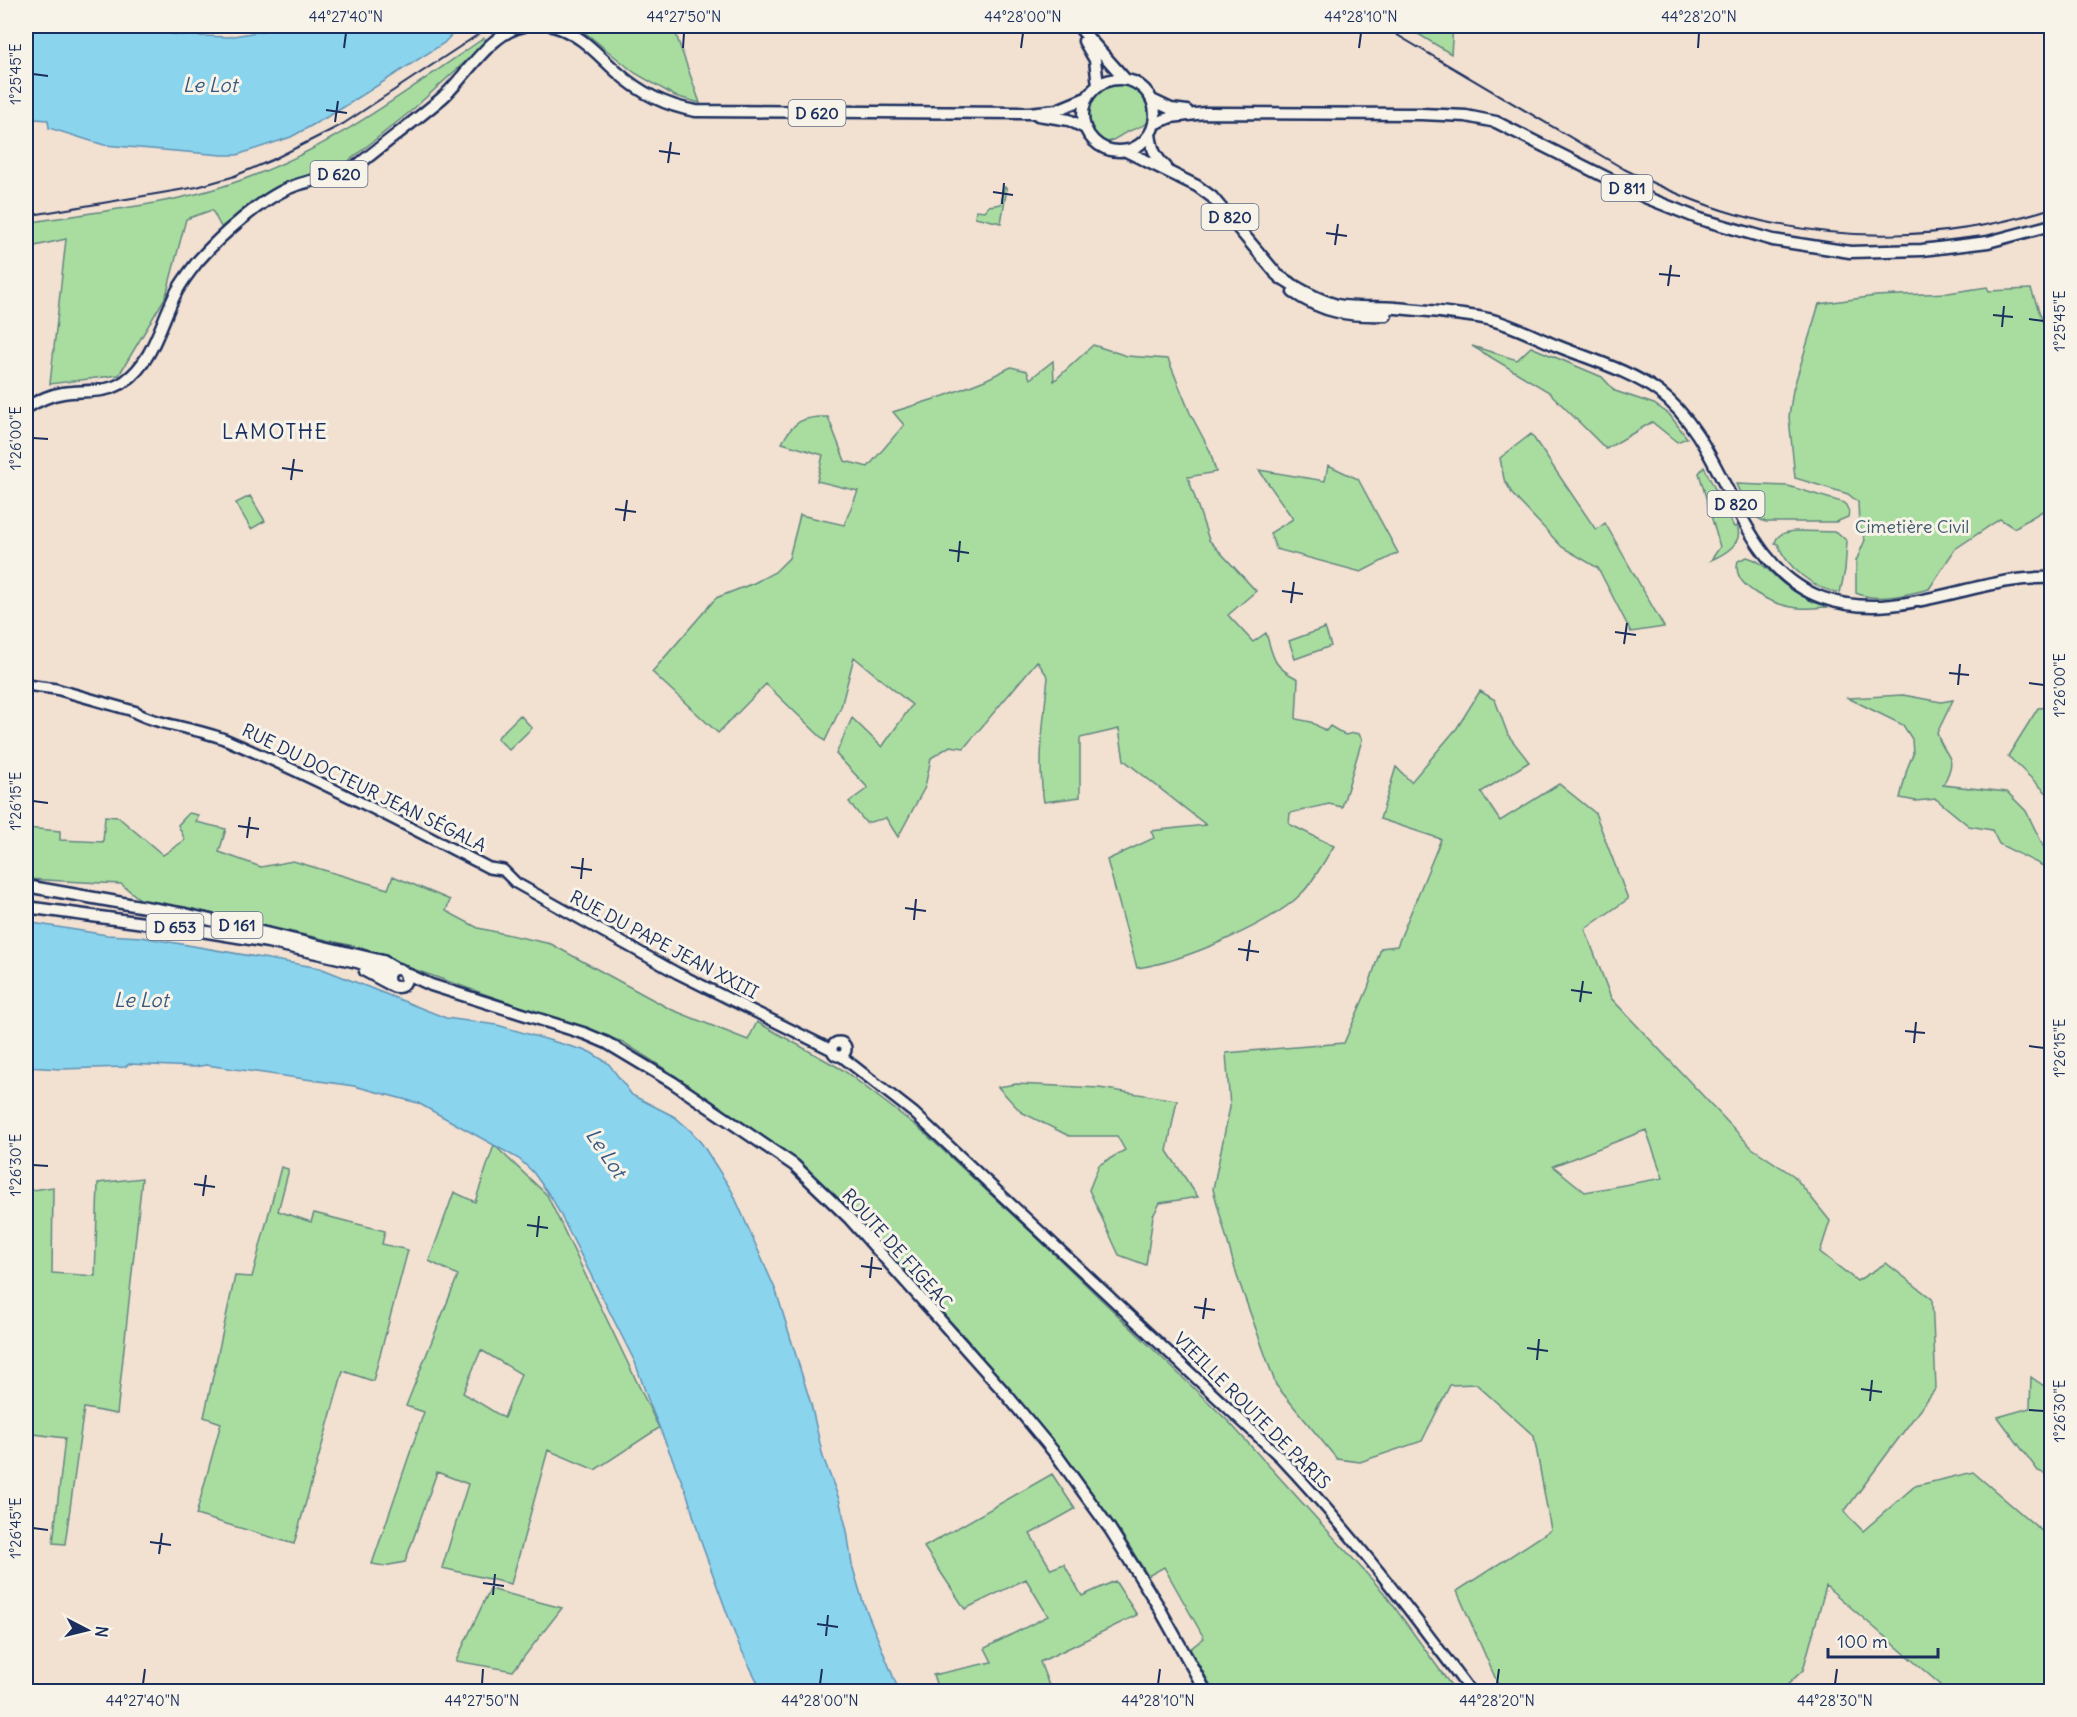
<svg xmlns="http://www.w3.org/2000/svg" width="2077" height="1717" font-family="Delius,sans-serif">
	<style>
		.green { fill: #a9dda0; stroke: #62867f; stroke-width: 1.5; fill-rule: evenodd }
		.water { fill: #8bd4ed; stroke: #5e92b4; stroke-width: 1.5 }
		.lines { fill: none; stroke-linecap: round; stroke-linejoin: round }
		.secondary-casing { stroke: #1b2f5e; stroke-width: 14 }
		.primary-casing { stroke: #1b2f5e; stroke-width: 15 }
		.secondary { stroke: #f7f3e8; stroke-width: 9 }
		.primary { stroke: #f7f3e8; stroke-width: 10 }
		.rail { stroke: #1b2f5e; stroke-width: 2 }
		.ticks { fill: none; stroke: #1b2f5e; stroke-width: 2 }
		.labels { text-anchor: middle; stroke-width: 6; stroke-linejoin: round; paint-order: stroke }
		.shield { fill: #f7f3e8; stroke: #5d6a87; stroke-width: 1.5 }
		.shield-label { font-size: 16px; font-weight: bold; fill: #1b2f5e }
		.park-label { font-size: 18px; fill: #3e5a6e; stroke: #f7f3e8 }
		.street-label { font-size: 18px; fill: #1b2f5e; stroke: #f7f3e8 }
		.water-label { font-size: 20px; font-style: italic; fill: #375882; stroke: #f7f3e8 }
		.quarter-label { font-size: 21px; letter-spacing: 1.5px; fill: #1b2f5e; stroke: #f7f3e8 }
		.neatline { fill: none; stroke: #1b2f5e; stroke-width: 2 }
		.ticks-label { font-size: 15px; text-anchor: middle; fill: #1b2f5e }
	</style>
	<rect width="100%" height="100%" fill="#f2e0d1"/>
	<filter id="ink" filterUnits="userSpaceOnUse"><feTurbulence type="fractalNoise" baseFrequency=".0167" numOctaves="2"/><feDisplacementMap in="SourceGraphic" scale="12" xChannelSelector="R" yChannelSelector="G"/><feConvolveMatrix kernelMatrix="1 2 1 2 8 2 1 2 1" color-interpolation-filters="sRGB"/></filter>
	<g filter="url(#ink)">
		<path class="green" d="M577,26H673L700,103L675,96L635,73Z
			M1405,26H1453L1451,54Z
			M484,38L488,41L411,111L341,167L281,185L221,227L212,210L186,219L166,296L119,375L50,384L66,239L26,248V223C92,212 164,206 227,185C322,155 403,94 484,38Z
			M1111,82C1136,78 1155,95 1152,120C1144,126 1138,128 1129,131C1119,135 1117,140 1105,143C1080,127 1084,93 1111,82Z
			M1004,187L1007,188L1001,223L975,217L976,210L985,211L989,206L1001,204Z
			M1987,287L1989,291L2031,289L2043,322L2051,319V506L2014,528L2000,519L1955,549L1929,589C1909,594 1876,603 1856,593V561L1865,540L1859,525L1858,502L1848,494L1795,478L1789,417L1793,390L1819,304L1876,296L1948,293Z
			M1093,345L1127,356L1168,359L1190,413L1210,451L1216,472L1188,477L1209,540L1256,591L1228,615L1253,642L1266,633C1274,659 1272,666 1298,679L1296,719L1311,722L1326,731L1330,726L1345,735L1354,733L1359,734L1362,740L1342,807L1329,804L1290,813L1289,824L1334,846C1324,861 1315,879 1303,892C1273,924 1181,962 1137,968L1107,860L1154,838L1151,831L1206,825L1124,760L1119,729L1080,738V797L1044,802C1037,762 1044,718 1048,677L1037,661L964,748L950,746L931,758L925,787L898,837L886,818L866,823L849,802L868,788L836,754L852,718L882,747L912,705L854,657L841,707L825,741L766,684L718,733L652,672L716,598L754,583L775,572L789,558L800,515L844,525L858,491L817,481L823,455L782,443C793,421 804,416 828,417L845,461L868,467L904,425L893,412L944,396L985,380L1011,367L1027,371L1030,379L1053,361L1054,381Z
			M1472,346L1517,360L1531,347L1602,377L1615,391L1654,404L1669,414L1687,438L1677,442L1652,422L1606,449L1549,392Z
			M1531,434L1596,530L1605,523L1664,627L1631,632L1598,568L1562,547L1513,495L1504,479L1500,458Z
			M1328,465L1358,479L1398,553L1361,572L1276,549L1270,533L1293,519L1259,470L1325,481Z
			M1704,467L1734,527L1737,526C1744,543 1725,554 1711,560L1720,547L1699,473Z
			M1736,484L1788,486L1845,503L1849,512L1848,517L1836,522H1766C1749,517 1743,499 1736,484Z
			M250,496L265,521L251,529L236,503Z
			M1796,531L1837,532L1847,541L1845,570L1840,593C1815,590 1786,567 1778,544L1775,543C1777,533 1787,532 1796,531Z
			M1747,557C1764,561 1771,575 1785,585C1798,595 1813,601 1828,607C1818,607 1808,609 1799,608C1778,607 1730,588 1738,561Z
			M1325,628L1331,646L1295,659L1289,641Z
			M1480,691L1495,700L1508,735L1529,762L1481,792L1500,821L1559,784L1595,813L1628,899L1585,929L1611,998L1752,1148L1794,1176L1830,1221L1820,1252L1857,1281L1886,1263L1932,1299L1936,1388L1844,1512L1863,1531L1915,1486L1973,1472L2044,1533H2051V1691H1948L1826,1586L1803,1670L1781,1691H1501L1457,1591L1551,1530L1534,1436L1476,1384L1450,1385L1422,1441L1360,1462L1337,1459L1276,1385L1237,1276L1213,1189L1230,1107L1226,1053L1344,1043L1368,988L1381,948L1397,946L1441,839L1380,819L1396,767L1411,782L1457,728ZM1646,1130L1663,1178L1585,1192L1553,1166Z
			M1903,695L1941,702L1953,700L1937,733C1945,761 1960,753 1943,785L2007,792L2026,811L2051,862L2043,866L1999,844L1992,830L1969,826L1936,799L1916,801L1900,798L1907,769L1913,754L1912,739L1903,725L1848,698Z
			M2051,707L2052,710L2051,797L2008,756L2038,708Z
			M520,715L532,728L509,750L497,738Z
			M189,813L198,815L196,822L226,829L219,852L261,867L293,861L388,889L393,876L450,900L446,911L478,928L551,944L670,1009L748,1040L757,1022L843,1070L919,1128L1032,1233L1229,1422L1385,1594L1455,1691H1214L1190,1649L1204,1638L1164,1567L1148,1576L1121,1533L1055,1445L966,1338L804,1165L673,1074L623,1042L410,968L362,948L215,914L141,900L121,884L26,879V828L60,831V840L103,842L105,816L118,817L163,855L185,840L178,825Z
			M1016,1084L1099,1088L1177,1100L1167,1151L1198,1197L1160,1203L1153,1216L1146,1265L1119,1255L1089,1190L1099,1165L1125,1150L1117,1136H1069L1021,1112L998,1087Z
			M494,1145L547,1195L659,1428L595,1470L548,1450L511,1584L442,1568L468,1484L437,1472L405,1562L384,1566L372,1564L424,1412L406,1406L458,1275L429,1261L454,1192L475,1202ZM481,1350L521,1374L504,1418L463,1393Z
			M281,1167L288,1169V1173L278,1211L311,1222L314,1213L385,1231L382,1244L408,1250L373,1381L343,1371L294,1544L196,1515L221,1423L204,1417L235,1276L252,1277Z
			M142,1178L117,1414L84,1408L65,1544L53,1543L65,1438L26,1433V1191L53,1187L52,1273L95,1276L98,1183Z
			M2031,1377L2051,1391V1476L2038,1471L1998,1417L2030,1408Z
			M1052,1474L1075,1509L1030,1534L1051,1569L1064,1564L1082,1596L1115,1581L1137,1615L1040,1662L1051,1691H939L933,1675L992,1662L985,1648L1048,1616L1026,1579L965,1609L924,1547Z
			M490,1589L562,1608L513,1671L456,1661Z"/>
		<path class="water" d="M26,26H134L177,35L228,37L263,31L278,26H460L444,43L336,112L291,137L237,155H222L104,145L49,128L48,120L35,119V116L26,115Z
			M26,922L107,935L141,937L320,968L446,1018L497,1025L590,1052L608,1063L632,1095L675,1117L691,1131L702,1144L732,1191L776,1291L811,1404L823,1457L839,1499L847,1531L852,1565L863,1602L899,1691H762L738,1643L701,1542L687,1494L650,1405L635,1362L553,1200L533,1172L519,1159L418,1103L354,1086L206,1065L194,1067L129,1064L125,1067L61,1069L26,1067Z"/>
		<g class="lines">
			<g class="secondary-casing">
				<path id="secondary" d="M26,685L56,689L137,712
					M132,711C162,727 197,727 229,741C318,779 403,824 489,868L503,870L516,883L677,973L832,1050
					M832 1049a7 7 0 1 1 14 0a7 7 0 1 1-14 0Z
					M841,1056L914,1113L1280,1457C1349,1530 1411,1611 1471,1692"/>
			</g>
			<g class="primary-casing">
				<path id="primary" d="M553,26C581,34 596,53 617,72C639,92 667,106 696,111L1029,113L1057,110L1086,98
					M1078,26L1125,79
					M1084,41L1095,60L1098,85
					M1083 115a36 36 0 1 1 72 0a36 36 0 1 1-72 0Z
					M1152,100L1171,109L1187,111
					M1038,115L1069,120L1085,128
					M1154,124L1171,117L1205,113L1421,114L1466,116L1496,122L1645,197L1700,219L1773,240L1850,252L1922,250L1988,242L2052,225
					M1150,134C1152,149 1155,157 1166,167
					M1126,151L1197,186L1212,197L1280,278
					M1276,274C1295,287 1315,299 1337,305C1357,309 1377,306 1396,308C1424,310 1451,313 1478,317C1504,321 1531,335 1555,345C1589,359 1629,370 1659,392C1730,445 1734,567 1823,598C1899,625 1975,575 2052,578
					M1293,292C1324,313 1348,316 1386,315
					M26,408C37,401 50,395 63,393C84,390 107,394 125,381C154,361 161,320 177,291C183,280 191,270 198,261C220,236 263,197 294,186C316,178 338,177 358,165C386,142 415,121 442,98C467,76 490,32 524,26
					M26,886L185,914L383,961L395,968
					M26,907L195,930L268,942L357,962L389,973
					M388 978a9 9 0 1 1 18 0a9 9 0 1 1-18 0Z
					M365,971L391,985
					M405,973L431,985L586,1034L607,1043L672,1082L794,1165L849,1218L1006,1394L1058,1457L1110,1529L1157,1604L1206,1692"/>
			</g>
			<use href="#secondary" class="secondary"/>
			<use href="#primary" class="primary"/>
			<path class="rail" d="M1382,26L1624,169C1660,187 1696,203 1735,214C1838,244 1949,241 2052,208
				M26,216L197,187L232,177L272,160L343,124L491,26"/>
		</g>
	</g>
	<path class="ticks" d="M344,48L346,33M683,48L684,33M1021,48L1023,33M1359,48L1361,33M1698,48L1699,33M33,74L48,76M326,110L347,113M335,122L338,101M659,151L680,154M668,163L671,142M993,192L1013,195M1002,204L1004,183M1326,233L1347,236M1335,245L1338,224M1659,274L1680,276M1668,286L1671,265M1993,315L2013,317M2029,319L2044,321M2002,327L2004,306M33,438L48,439M282,468L303,471M291,480L294,459M615,509L636,512M624,521L627,500M949,550L969,553M958,562L960,541M1282,591L1303,594M1291,603L1294,582M1615,632L1636,635M1624,644L1627,623M1949,673L1969,675M2029,683L2044,685M1958,685L1960,664M33,801L48,803M238,826L259,829M247,838L250,817M571,867L592,870M581,879L583,858M905,908L926,911M914,920L916,899M1238,949L1259,952M1247,961L1250,940M1571,990L1592,993M1580,1002L1583,981M1905,1031L1925,1033M1914,1043L1916,1022M2029,1046L2044,1048M33,1165L48,1166M194,1184L215,1187M203,1196L206,1175M527,1225L548,1228M537,1237L539,1216M861,1266L882,1269M870,1278L872,1257M1194,1307L1215,1310M1203,1319L1206,1298M1527,1348L1548,1351M1537,1360L1539,1339M1861,1389L1882,1392M1870,1401L1872,1380M2029,1410L2044,1411M33,1528L48,1530M150,1542L171,1545M159,1554L162,1533M483,1583L504,1586M493,1595L495,1574M817,1624L838,1627M826,1636L828,1615M143,1684L145,1669M482,1684L483,1669M820,1684L822,1669M1158,1684L1160,1669M1497,1684L1499,1669M1835,1684L1837,1669"/>
	<g class="labels">
		<g class="shield">
			<rect x="788.5" y="100" width="57" height="26" rx="4.5"/>
			<rect x="310.5" y="161" width="57" height="26" rx="4.5"/>
			<rect x="1601.5" y="175" width="51" height="26" rx="4.5"/>
			<rect x="1201.5" y="204" width="57" height="26" rx="4.5"/>
			<rect x="1707.5" y="491" width="57" height="26" rx="4.5"/>
			<rect x="211.5" y="912" width="51" height="26" rx="4.5"/>
			<rect x="146.5" y="914" width="57" height="26" rx="4.5"/>
		</g>
		<g class="shield-label">
			<text x="817" y="119">D 620</text>
			<text x="339" y="180">D 620</text>
			<text x="1627" y="194">D 811</text>
			<text x="1230" y="223">D 820</text>
			<text x="1736" y="510">D 820</text>
			<text x="237" y="931">D 161</text>
			<text x="175" y="933">D 653</text>
		</g>
		<g class="park-label">
			<text x="1912" y="533">Cimetière Civil</text>
		</g>
		<g class="street-label">
			<text transform="translate(364 788) rotate(26)" y="6">RUE DU DOCTEUR JEAN SÉGALA</text>
			<text transform="translate(664 945) rotate(28)" y="6">RUE DU PAPE JEAN XXIII</text>
			<text transform="translate(897 1249) rotate(48)" y="6">ROUTE DE FIGEAC</text>
			<text transform="translate(1252 1411) rotate(45)" y="6">VIEILLE ROUTE DE PARIS</text>
		</g>
		<g class="water-label">
			<text x="210" y="92">Le Lot</text>
			<text x="141" y="1007">Le Lot</text>
			<text transform="translate(606 1153) rotate(56)" y="7">Le Lot</text>
		</g>
		<g class="quarter-label">
			<text x="275" y="439">LAMOTHE</text>
		</g>
	</g>
	<rect width="2077" height="1717" fill="none" stroke="#f7f3e8" stroke-width="66"/>
	<g transform="translate(87 1630) rotate(97)" stroke="#f7f3e8" stroke-width="4.5" paint-order="stroke">
	<path d="M0-4.5L10 22L0 15L-10 22Z" fill="#1b2f5e"/>
	<text y="-9" font-size="16" font-weight="bold" text-anchor="middle" fill="#1b2f5e">N</text>
	</g>
	<path d="M1828 1648v9h110v-9" fill="none" stroke="#1b2f5e" stroke-width="3"/>
	<text x="1837" y="1648" font-size="18" fill="#1b2f5e" stroke="#f7f3e8" stroke-width="4.5" paint-order="stroke">100 m</text>
	<rect x="33" y="33" width="2011" height="1651" class="neatline"/>
	<g class="ticks-label">
		<text x="346" y="22">44°27'40"N</text>
		<text x="684" y="22">44°27'50"N</text>
		<text x="1023" y="22">44°28'00"N</text>
		<text x="1361" y="22">44°28'10"N</text>
		<text x="1699" y="22">44°28'20"N</text>
		<text transform="translate(16 74) rotate(-90)" y="5">1°25'45"E</text>
		<text transform="translate(2060 321) rotate(-90)" y="5">1°25'45"E</text>
		<text transform="translate(16 438) rotate(-90)" y="5">1°26'00"E</text>
		<text transform="translate(2060 685) rotate(-90)" y="5">1°26'00"E</text>
		<text transform="translate(16 801) rotate(-90)" y="5">1°26'15"E</text>
		<text transform="translate(2060 1048) rotate(-90)" y="5">1°26'15"E</text>
		<text transform="translate(16 1165) rotate(-90)" y="5">1°26'30"E</text>
		<text transform="translate(2060 1411) rotate(-90)" y="5">1°26'30"E</text>
		<text transform="translate(16 1528) rotate(-90)" y="5">1°26'45"E</text>
		<text x="143" y="1706">44°27'40"N</text>
		<text x="482" y="1706">44°27'50"N</text>
		<text x="820" y="1706">44°28'00"N</text>
		<text x="1158" y="1706">44°28'10"N</text>
		<text x="1497" y="1706">44°28'20"N</text>
		<text x="1835" y="1706">44°28'30"N</text>
	</g>
</svg>
